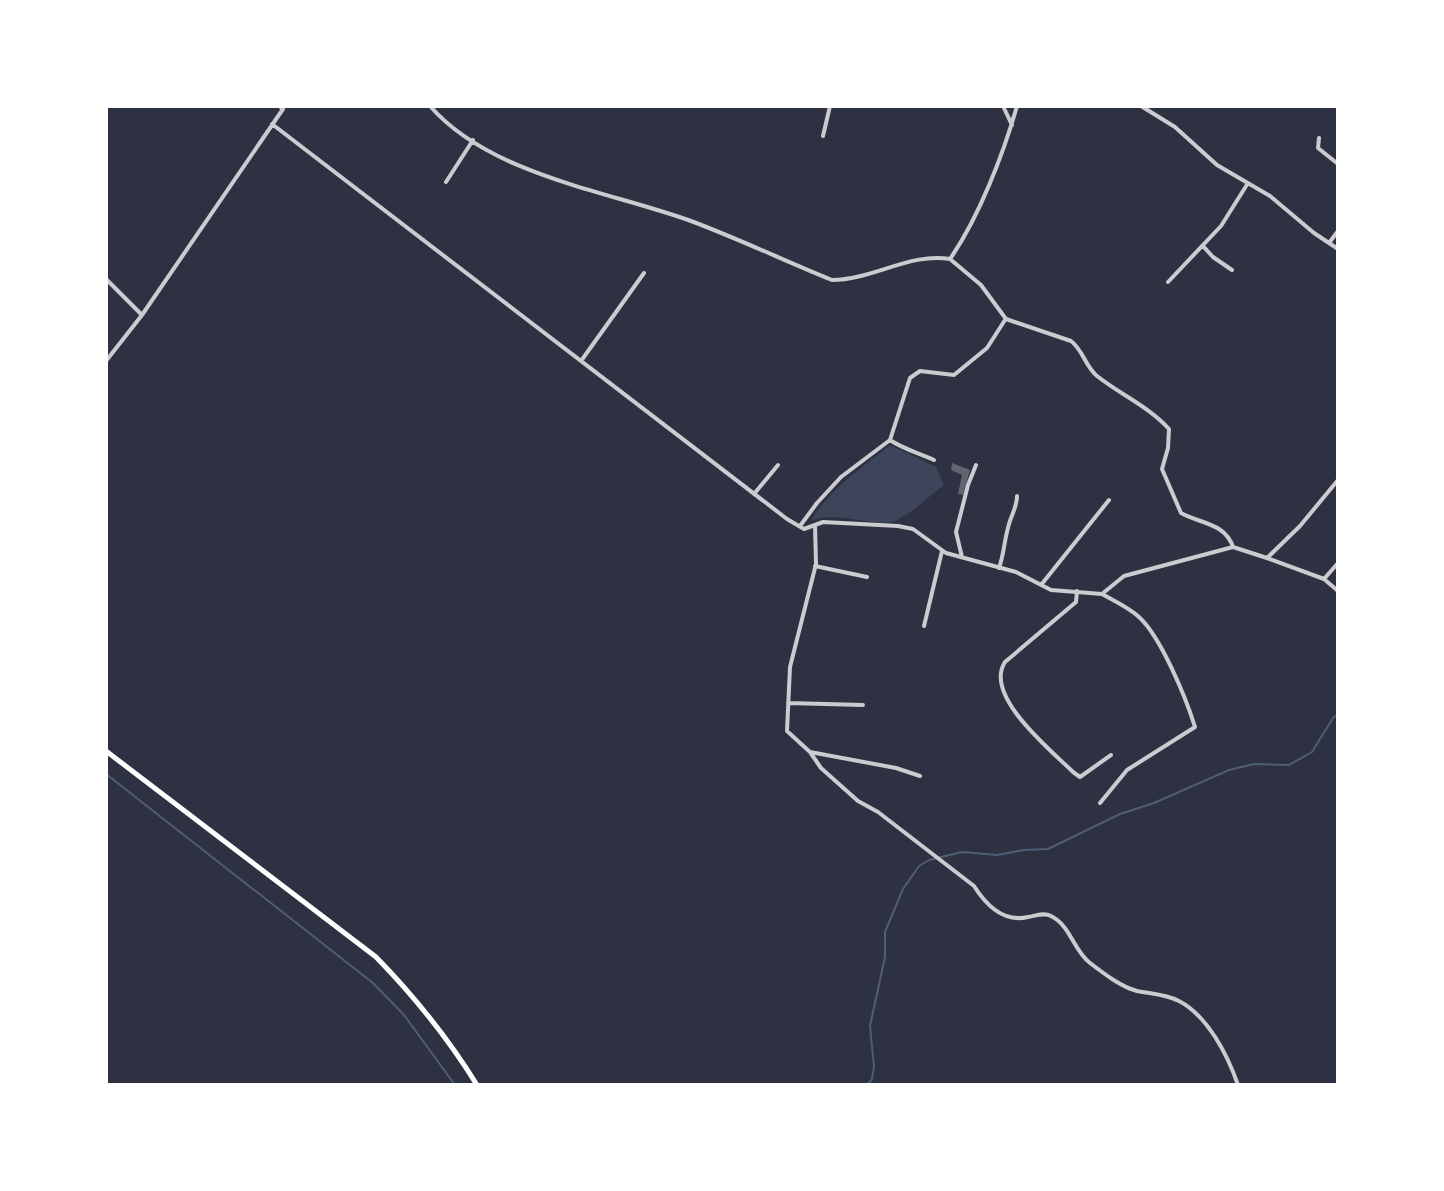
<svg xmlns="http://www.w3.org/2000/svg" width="1444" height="1191" font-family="'Nunito Sans',sans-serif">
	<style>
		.green { fill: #3c4559 }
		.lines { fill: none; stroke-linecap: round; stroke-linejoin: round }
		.stream { stroke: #4f5d75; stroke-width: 2 }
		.building { fill: #626471 }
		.minor { stroke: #caccd0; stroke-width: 4 }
		.secondary { stroke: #fff; stroke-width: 5 }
	</style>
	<rect width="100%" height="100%" fill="#2d3142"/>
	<path class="green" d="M890,445L936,467L944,485C932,494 905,519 892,522C866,526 835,510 811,521C830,488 861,469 890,445Z"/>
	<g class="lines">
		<path class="stream" d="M106,774L373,983L404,1015L455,1085
			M867,1085L872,1079L874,1067L870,1026L885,957V932L903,889L919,866L929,860L962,852L997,855L1024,850L1048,849L1120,814L1154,803L1229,770L1254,764L1289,765L1312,752L1333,718L1338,714"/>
	</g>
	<path class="building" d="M952,463L970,470L963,495L958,494L962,475L951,470Z"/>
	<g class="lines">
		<path class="minor" d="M430,106C490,175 608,191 691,221C739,239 785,261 832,280C872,280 911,252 950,259C979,217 1003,155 1017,106
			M1003,106L1012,125
			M1141,106L1175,127L1217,165L1270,196L1314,233L1338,249
			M272,124L787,519L804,529L823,522L898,526L913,529L946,553L1016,572L1051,590L1102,594L1124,576L1233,547C1225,523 1201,524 1181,513L1162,469L1168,448L1169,429C1148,406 1121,395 1097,376C1085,366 1083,350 1071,341L1006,319L981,285L950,259
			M823,136L830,106
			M1319,138L1318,148L1338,164
			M446,182L473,140
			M1329,243L1338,231
			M1203,246L1213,257L1232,270
			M106,279L142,315
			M1168,282L1221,226L1248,183
			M106,361L142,315L283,109L279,106
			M581,361L644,273
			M890,440C903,449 919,453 934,460
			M754,494L778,465
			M815,525L816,564L790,667L787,731L810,752L821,768L858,801L878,812L974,886C986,905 1003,923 1028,917C1035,916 1044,912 1051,916C1071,926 1073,950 1090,963C1103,973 1121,987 1137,991C1152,994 1165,994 1179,1001C1208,1016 1228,1056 1238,1085
			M800,526L817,503L841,477L890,440L910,378L920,371L954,375L987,348L1005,320
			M1233,547L1267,558L1300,526L1338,480
			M962,557L956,532L968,485L976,465
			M1267,558L1324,579L1338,591
			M815,566L867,577
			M999,568C1004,554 1004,542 1008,528C1010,517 1017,508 1017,496
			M1324,579L1338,563
			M1041,585L1109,500
			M1077,591L1076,602L1005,662C983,696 1052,751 1073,772L1080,777L1111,755
			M924,626L942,551
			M788,703L863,705
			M810,752L896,768L920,776
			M1100,803L1127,770L1195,727C1186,698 1161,637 1139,617C1128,607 1114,601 1102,594"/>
		<path class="secondary" d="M106,751L376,957C414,996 448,1038 477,1085"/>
	</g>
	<rect width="1444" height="1191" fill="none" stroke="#ffffff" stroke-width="216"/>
</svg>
